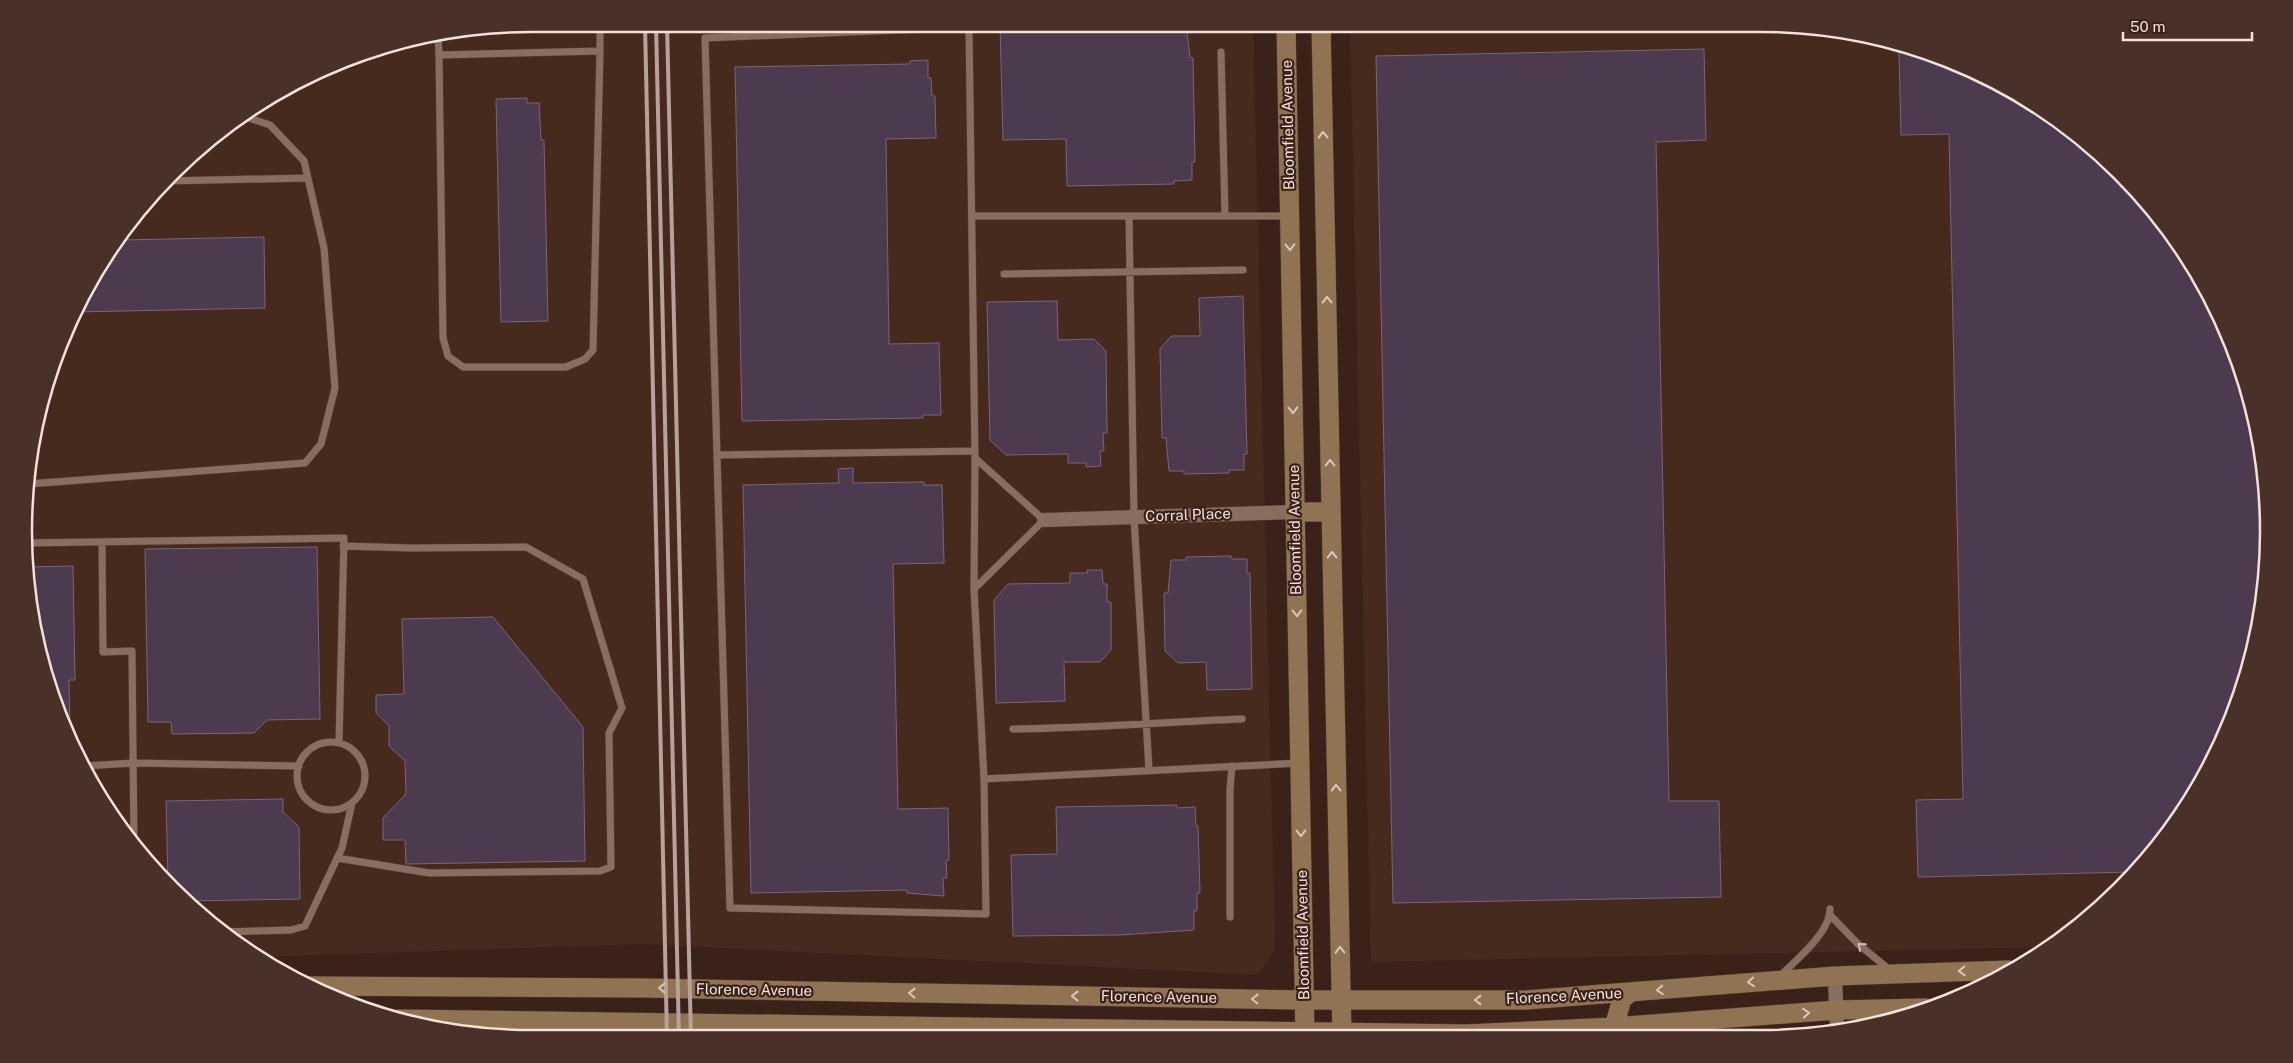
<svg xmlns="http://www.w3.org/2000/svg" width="2293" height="1063" font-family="'Public Sans',sans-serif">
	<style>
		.built { fill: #472a1e }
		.building { fill: #4c3a4e; stroke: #79657b }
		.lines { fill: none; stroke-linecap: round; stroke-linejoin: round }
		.service-casing { stroke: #533e38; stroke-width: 8 }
		.minor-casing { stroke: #533e38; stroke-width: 15 }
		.secondary-casing { stroke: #533e38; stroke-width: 20 }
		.service { stroke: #896d61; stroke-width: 7 }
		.minor { stroke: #896d61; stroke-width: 14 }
		.secondary { stroke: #907353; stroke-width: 19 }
		.rail { stroke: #b5a29b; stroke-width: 4 }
		.oneway { stroke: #dac6b9 }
		.oneway2 { stroke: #d2beb6 }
		.labels { text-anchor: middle; stroke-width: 4.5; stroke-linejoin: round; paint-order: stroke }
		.street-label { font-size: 15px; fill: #f2e1db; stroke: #3a2219 }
		.rim { fill: none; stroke: #f2e1db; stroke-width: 2.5 }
	</style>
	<rect width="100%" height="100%" fill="#3a2219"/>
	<path class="built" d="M532,24H1253L1275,950L1258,975L644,944L257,957L197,913L129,841L92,785L51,695L33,630L24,531L33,433L62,337L92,277L150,197L197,150L277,92L368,51L433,33Z
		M1350,24H1762L1860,33L1956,62L2043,109L2120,172L2184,249L2230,337L2259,432L2269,531L2260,630L2231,726L2164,840L2071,934L2049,947L1371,962Z
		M1861,1026L1828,1035H1727Z"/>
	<path class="building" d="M1000,24H1186L1190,58H1193L1195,162H1192V180L1174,181V184L1067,186L1066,139L1003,140Z
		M1704,49L1706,140L1656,142L1669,801H1719L1721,897L1393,903L1376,56Z
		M1919,51L1956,62L2043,109L2120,172L2184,249L2230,337L2259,432L2269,531L2260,630L2231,726L2164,840L2133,872L1918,877L1916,800L1963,799L1949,134L1901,135L1899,52Z
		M928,60V78H931L932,96H935L936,138L886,139L889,344L939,343L941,415H923V418L742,421L735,67L910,64V61Z
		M527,98V103H539L541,140H544L548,321L501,322L496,99Z
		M264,237L265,308L75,312L92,277L119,240Z
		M1243,296L1247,454H1244V470H1229V473L1184,474V471H1169L1166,438H1162L1160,349L1171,336H1200L1199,298Z
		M1057,301L1058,340L1094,339L1106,351L1107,433H1103L1104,451H1100L1101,466L1086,467V463H1068V454L1006,455L990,440L987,302Z
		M853,468V483L924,482V485H942L944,563L893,564L898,809L948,808L949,860H946L947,878H943L944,896L907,893V890L751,893L743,485L839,483L838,469Z
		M317,547L320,719L267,720L254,733L172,734L171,722H148L145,549Z
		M1231,556L1232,559H1247V573H1250L1252,689L1207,690L1206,662L1178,663L1165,651L1164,593H1168L1171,560H1186V557Z
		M73,566L75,680H69L70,738L51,695L33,630L27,567Z
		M1087,570H1102L1103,584H1107V602H1111V650L1100,662H1064L1065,701L996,703L994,600L1008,584L1070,583V573H1088Z
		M493,617L583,727L585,861L406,864L405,840H383V818L406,794L405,761L389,746V726L376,713V695L404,694L402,619Z
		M283,799V812L299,827L300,899L186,901L168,882L166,801Z
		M1177,805V808L1195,807L1196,826H1198L1200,893H1197V911H1194V930L1120,935L1013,936L1011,855L1057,854L1056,807Z"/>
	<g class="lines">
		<g class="service-casing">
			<path id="service" d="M969,24V27L705,38L730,908L986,914L984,779L1300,763
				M969,27L975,458L1044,520L974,589L984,779
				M438,33L439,55L600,51V24
				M1221,52L1225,216
				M439,55L443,338L448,356L463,367H566L585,359L593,350L600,51
				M165,181L308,178
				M972,216H1289
				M1129,216L1134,517L1149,770
				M1004,274L1243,270
				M717,455L974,451
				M28,484L305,463L321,444L335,388L324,248L304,161L270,125L243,116
				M25,543L344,538L339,743
				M102,543L103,652L132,651L134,847
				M974,589L975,458
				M1013,729C1090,728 1166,722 1242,719
				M297 776a34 34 0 1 1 68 0a34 34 0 1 1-68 0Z
				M83,766L134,763L299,766
				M337,858L429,873L600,871L611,867L609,733L622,708L583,579L526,547L411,548L343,546
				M1830,915L1858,944L1890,970
				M1230,917V789L1232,766
				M222,932L291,930L305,926L342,848L352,803
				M1779,977C1795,961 1830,933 1830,909"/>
		</g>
		<g class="minor-casing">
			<path id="minor" d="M1044,520L1295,512
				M1835,976L1837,1032"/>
		</g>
		<g class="secondary-casing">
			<path id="secondary" d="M1286,24L1305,1037
				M1321,24L1342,1037
				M1295,512H1331
				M308,986L644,988L1304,1000H1526L1835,976L2009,970
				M399,1019L1466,1034L1614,1027L1837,1010L1926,1008
				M1614,1027L1622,999L1631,992"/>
		</g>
		<use href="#service" class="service"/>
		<use href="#minor" class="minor"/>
		<use href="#secondary" class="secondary"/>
		<path class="rail" d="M645,24L667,1039
			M656,24L679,1039
			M667,24L691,1039"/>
	</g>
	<defs><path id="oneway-chevron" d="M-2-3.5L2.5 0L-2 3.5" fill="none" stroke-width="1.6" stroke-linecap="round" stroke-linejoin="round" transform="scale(1.25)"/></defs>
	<g class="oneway">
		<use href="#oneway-chevron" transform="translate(1323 135) rotate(-91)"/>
		<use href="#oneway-chevron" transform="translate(1290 247) rotate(89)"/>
		<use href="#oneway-chevron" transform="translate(1327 300) rotate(-91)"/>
		<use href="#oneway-chevron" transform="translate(1293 410) rotate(89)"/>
		<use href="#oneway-chevron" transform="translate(1330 463) rotate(-91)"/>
		<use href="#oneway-chevron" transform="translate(1332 555) rotate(-91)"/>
		<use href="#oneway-chevron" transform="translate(1297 613) rotate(89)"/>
		<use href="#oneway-chevron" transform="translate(1336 788) rotate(-91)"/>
		<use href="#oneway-chevron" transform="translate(1301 833) rotate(89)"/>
		<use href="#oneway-chevron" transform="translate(1340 950) rotate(-91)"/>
		<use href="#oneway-chevron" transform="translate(1962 971) rotate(178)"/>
		<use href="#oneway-chevron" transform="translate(1751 982) rotate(175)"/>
		<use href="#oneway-chevron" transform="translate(662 988) rotate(-179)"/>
		<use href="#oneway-chevron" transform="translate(1660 990) rotate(176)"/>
		<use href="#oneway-chevron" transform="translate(912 993) rotate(-179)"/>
		<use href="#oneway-chevron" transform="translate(1075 996) rotate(-179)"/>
		<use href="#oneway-chevron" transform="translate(1255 999) rotate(-179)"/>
		<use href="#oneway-chevron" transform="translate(1478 1000) rotate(-180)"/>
		<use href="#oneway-chevron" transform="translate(1806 1013) rotate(-4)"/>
	</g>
	<use class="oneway2" href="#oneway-chevron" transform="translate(1861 946) rotate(-139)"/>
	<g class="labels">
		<g class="street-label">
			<text transform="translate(1288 125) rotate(-91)" y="5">Bloomfield Avenue</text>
			<text transform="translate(1188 515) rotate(-2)" y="5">Corral Place</text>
			<text transform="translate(1295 530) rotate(-91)" y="5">Bloomfield Avenue</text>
			<text transform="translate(1303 935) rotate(-91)" y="5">Bloomfield Avenue</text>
			<text transform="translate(754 990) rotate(1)" y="5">Florence Avenue</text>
			<text transform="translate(1564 996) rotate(-3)" y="5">Florence Avenue</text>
			<text transform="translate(1159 997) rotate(1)" y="5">Florence Avenue</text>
		</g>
	</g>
	<path d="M0 0H2293V1063H0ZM531 32H1761A499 499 0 0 1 2260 531V531A499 499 0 0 1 1761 1030H531A499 499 0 0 1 32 531V531A499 499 0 0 1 531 32Z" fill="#493129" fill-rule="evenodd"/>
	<path class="rim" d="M531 32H1761A499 499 0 0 1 2260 531V531A499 499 0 0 1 1761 1030H531A499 499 0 0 1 32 531V531A499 499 0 0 1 531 32Z"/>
	<path d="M2123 32v8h129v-8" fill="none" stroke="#f2e1db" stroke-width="2.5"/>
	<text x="2130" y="32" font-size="15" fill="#f2e1db" stroke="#3a2219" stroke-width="4" paint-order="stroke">50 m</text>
</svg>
